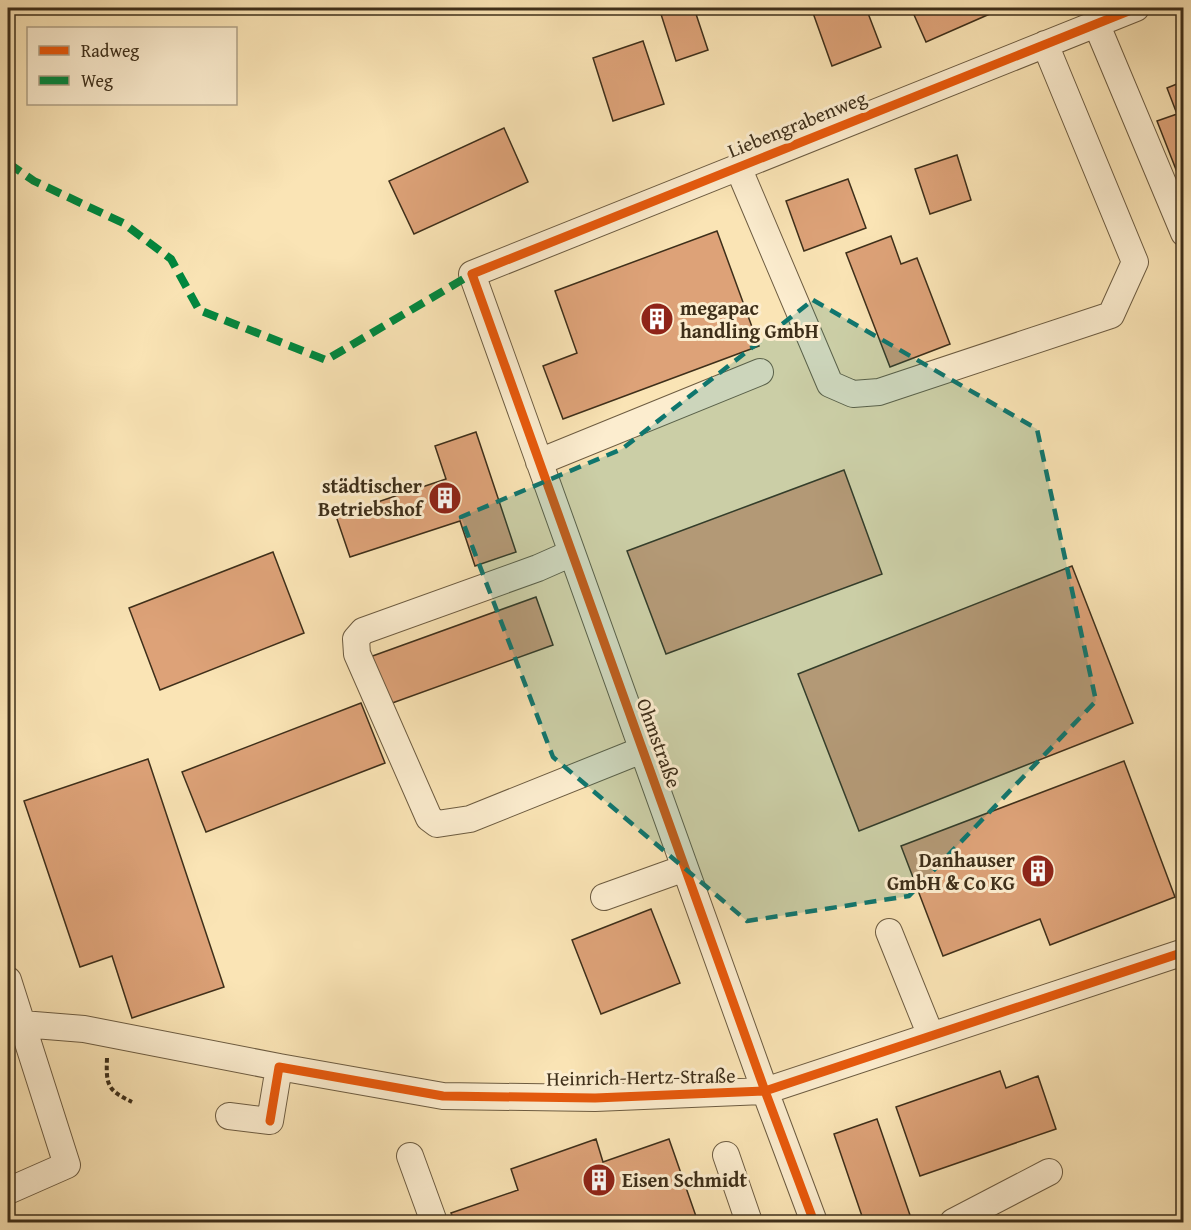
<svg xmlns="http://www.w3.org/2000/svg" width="1191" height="1230" font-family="'Gentium Book Plus',serif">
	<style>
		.building { fill: #dda278; stroke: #3e2f1a; stroke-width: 1.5 }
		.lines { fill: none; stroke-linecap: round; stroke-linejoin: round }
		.minor-casing { stroke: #6d5c41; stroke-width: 28 }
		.path { stroke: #3e2f1a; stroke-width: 4; stroke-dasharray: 4.5 3; stroke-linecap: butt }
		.minor { stroke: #fcedcf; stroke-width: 26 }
		.quiet { stroke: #00873e; stroke-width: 8; stroke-dasharray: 15 8; stroke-linecap: butt }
		.cycleway-casing { stroke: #fcedcf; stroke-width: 13 }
		.cycleway { stroke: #e8590c; stroke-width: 9 }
		.marked { fill: #0f766e; fill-opacity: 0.2; stroke: #0f766e; stroke-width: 4.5; stroke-dasharray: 12 8; stroke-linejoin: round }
		.labels { text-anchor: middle; stroke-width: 6; stroke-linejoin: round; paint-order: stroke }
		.street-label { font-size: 20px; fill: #3e2f1a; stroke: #fcedcf }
		.poi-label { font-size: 20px; font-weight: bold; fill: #3e2f1a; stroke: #fcedcf; text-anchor: start }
	</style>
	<rect width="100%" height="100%" fill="#fae4b5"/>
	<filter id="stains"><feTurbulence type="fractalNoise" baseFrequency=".00333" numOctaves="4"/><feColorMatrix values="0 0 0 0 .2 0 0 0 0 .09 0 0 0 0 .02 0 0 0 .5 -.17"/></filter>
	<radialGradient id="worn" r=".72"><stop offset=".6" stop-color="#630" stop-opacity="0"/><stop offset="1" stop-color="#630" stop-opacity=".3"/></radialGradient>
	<path class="building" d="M659,8H694L708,50L676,61Z
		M827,8H866L881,47L832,66L813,13Z
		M911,8H990L992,13L926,42Z
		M643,41L664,104L613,121L593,58Z
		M1184,81V190L1157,121L1177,114L1167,88Z
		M504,128L528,182L414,234L389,181Z
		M957,155L971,200L930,214L915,169Z
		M848,179L866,228L804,251L786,201Z
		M717,231L759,346L563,419L543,366L577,353L555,291Z
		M891,236L901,264L917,258L950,344L890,367L846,253Z
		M476,432L516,552L475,566L460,521L350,557L336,516L446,479L435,446Z
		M844,470L882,574L666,654L627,551Z
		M273,552L304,633L160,690L129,608Z
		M1072,566L1133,723L859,831L798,674Z
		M536,597L553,645L384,706L367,658Z
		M361,703L385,763L206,832L182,772Z
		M148,759L224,987L132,1018L112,956L80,967L24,801Z
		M1124,761L1175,897L1050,945L1040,919L943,956L901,846Z
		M651,909L680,983L601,1014L572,940Z
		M1000,1071L1006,1088L1038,1076L1056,1129L920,1176L896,1107Z
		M877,1119L912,1221L907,1222H864L834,1134Z
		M596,1139L603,1162L669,1139L698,1222H455L451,1213L518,1190L511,1169Z"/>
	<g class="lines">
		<g class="minor-casing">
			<path id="minor" d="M1096,23L1184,233
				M738,167L830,384L853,394L879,392L1111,315L1135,262L1045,44
				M539,462L760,372
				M572,553L538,568L363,631L356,639L357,654L429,818L437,824L470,819L642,750
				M604,897L685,868
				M889,932L931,1036
				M8,980L22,1024
				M229,1116L270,1121L279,1067L443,1096L595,1098L765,1091L1184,952
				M726,1155L749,1222
				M410,1156L434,1222
				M8,1191L67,1165L22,1024L84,1029L279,1067
				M814,1222L765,1091L472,274L1136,8
				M953,1222L1049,1172"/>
		</g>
		<path class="path" d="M107,1058C106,1085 107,1090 132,1102"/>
		<use href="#minor" class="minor"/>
		<path class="quiet" d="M8,163L34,181L123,223L171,259L199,310L326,360L472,274"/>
		<g class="cycleway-casing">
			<path id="cycleway" d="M270,1121L279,1067L443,1096L595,1098L765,1091L1184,952
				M814,1222L765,1091L472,274L1136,8"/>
		</g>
		<use href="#cycleway" class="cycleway"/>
	</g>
	<path class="marked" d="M813,300L1037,429L1096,701L909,896L747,921L553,757L461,517L622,449Z"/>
	<defs>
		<g id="building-disc" transform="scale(1.725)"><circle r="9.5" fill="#8f2418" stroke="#fcedcf"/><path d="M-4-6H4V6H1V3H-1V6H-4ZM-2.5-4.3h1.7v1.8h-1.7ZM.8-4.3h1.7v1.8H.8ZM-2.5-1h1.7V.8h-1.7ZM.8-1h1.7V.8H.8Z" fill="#fff"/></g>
	</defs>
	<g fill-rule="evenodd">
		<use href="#building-disc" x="657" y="319"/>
		<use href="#building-disc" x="445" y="498"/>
		<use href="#building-disc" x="1038" y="871"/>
		<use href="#building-disc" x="599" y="1180"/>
	</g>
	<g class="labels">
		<g class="street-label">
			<text transform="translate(797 124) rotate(-22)" y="7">Liebengrabenweg</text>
			<text transform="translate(659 743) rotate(70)" y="7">Ohmstraße</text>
			<text transform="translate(641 1077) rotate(-1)" y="7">Heinrich-Hertz-Straße</text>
		</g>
		<g class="poi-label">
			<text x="680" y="315">megapac<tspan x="680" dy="23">handling GmbH</tspan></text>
			<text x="422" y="493" text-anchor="end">städtischer<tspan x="422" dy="23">Betriebshof</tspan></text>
			<text x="1015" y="867" text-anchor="end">Danhauser<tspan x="1015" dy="23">GmbH &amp; Co KG</tspan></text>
			<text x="622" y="1187">Eisen Schmidt</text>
		</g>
	</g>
	<rect width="1191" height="1230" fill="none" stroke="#fae4b5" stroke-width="30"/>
	<rect x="9" y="9" width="1173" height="1212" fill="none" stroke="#3e2f1a" stroke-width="3"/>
	<rect x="15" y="15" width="1161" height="1200" fill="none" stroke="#3e2f1a" stroke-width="1.5"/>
	<rect x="27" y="27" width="210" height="78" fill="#fcedcf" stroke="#b0a187" stroke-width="1.5"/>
	<rect x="39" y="46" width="30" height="9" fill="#e8590c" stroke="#b0a187" stroke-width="1.5"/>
	<text x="81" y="57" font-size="18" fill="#3e2f1a">Radweg</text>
	<rect x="39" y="76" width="30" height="9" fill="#00873e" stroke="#b0a187" stroke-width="1.5"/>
	<text x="81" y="87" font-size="18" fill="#3e2f1a">Weg</text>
	<rect width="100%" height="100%" filter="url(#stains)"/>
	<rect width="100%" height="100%" fill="url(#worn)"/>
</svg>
